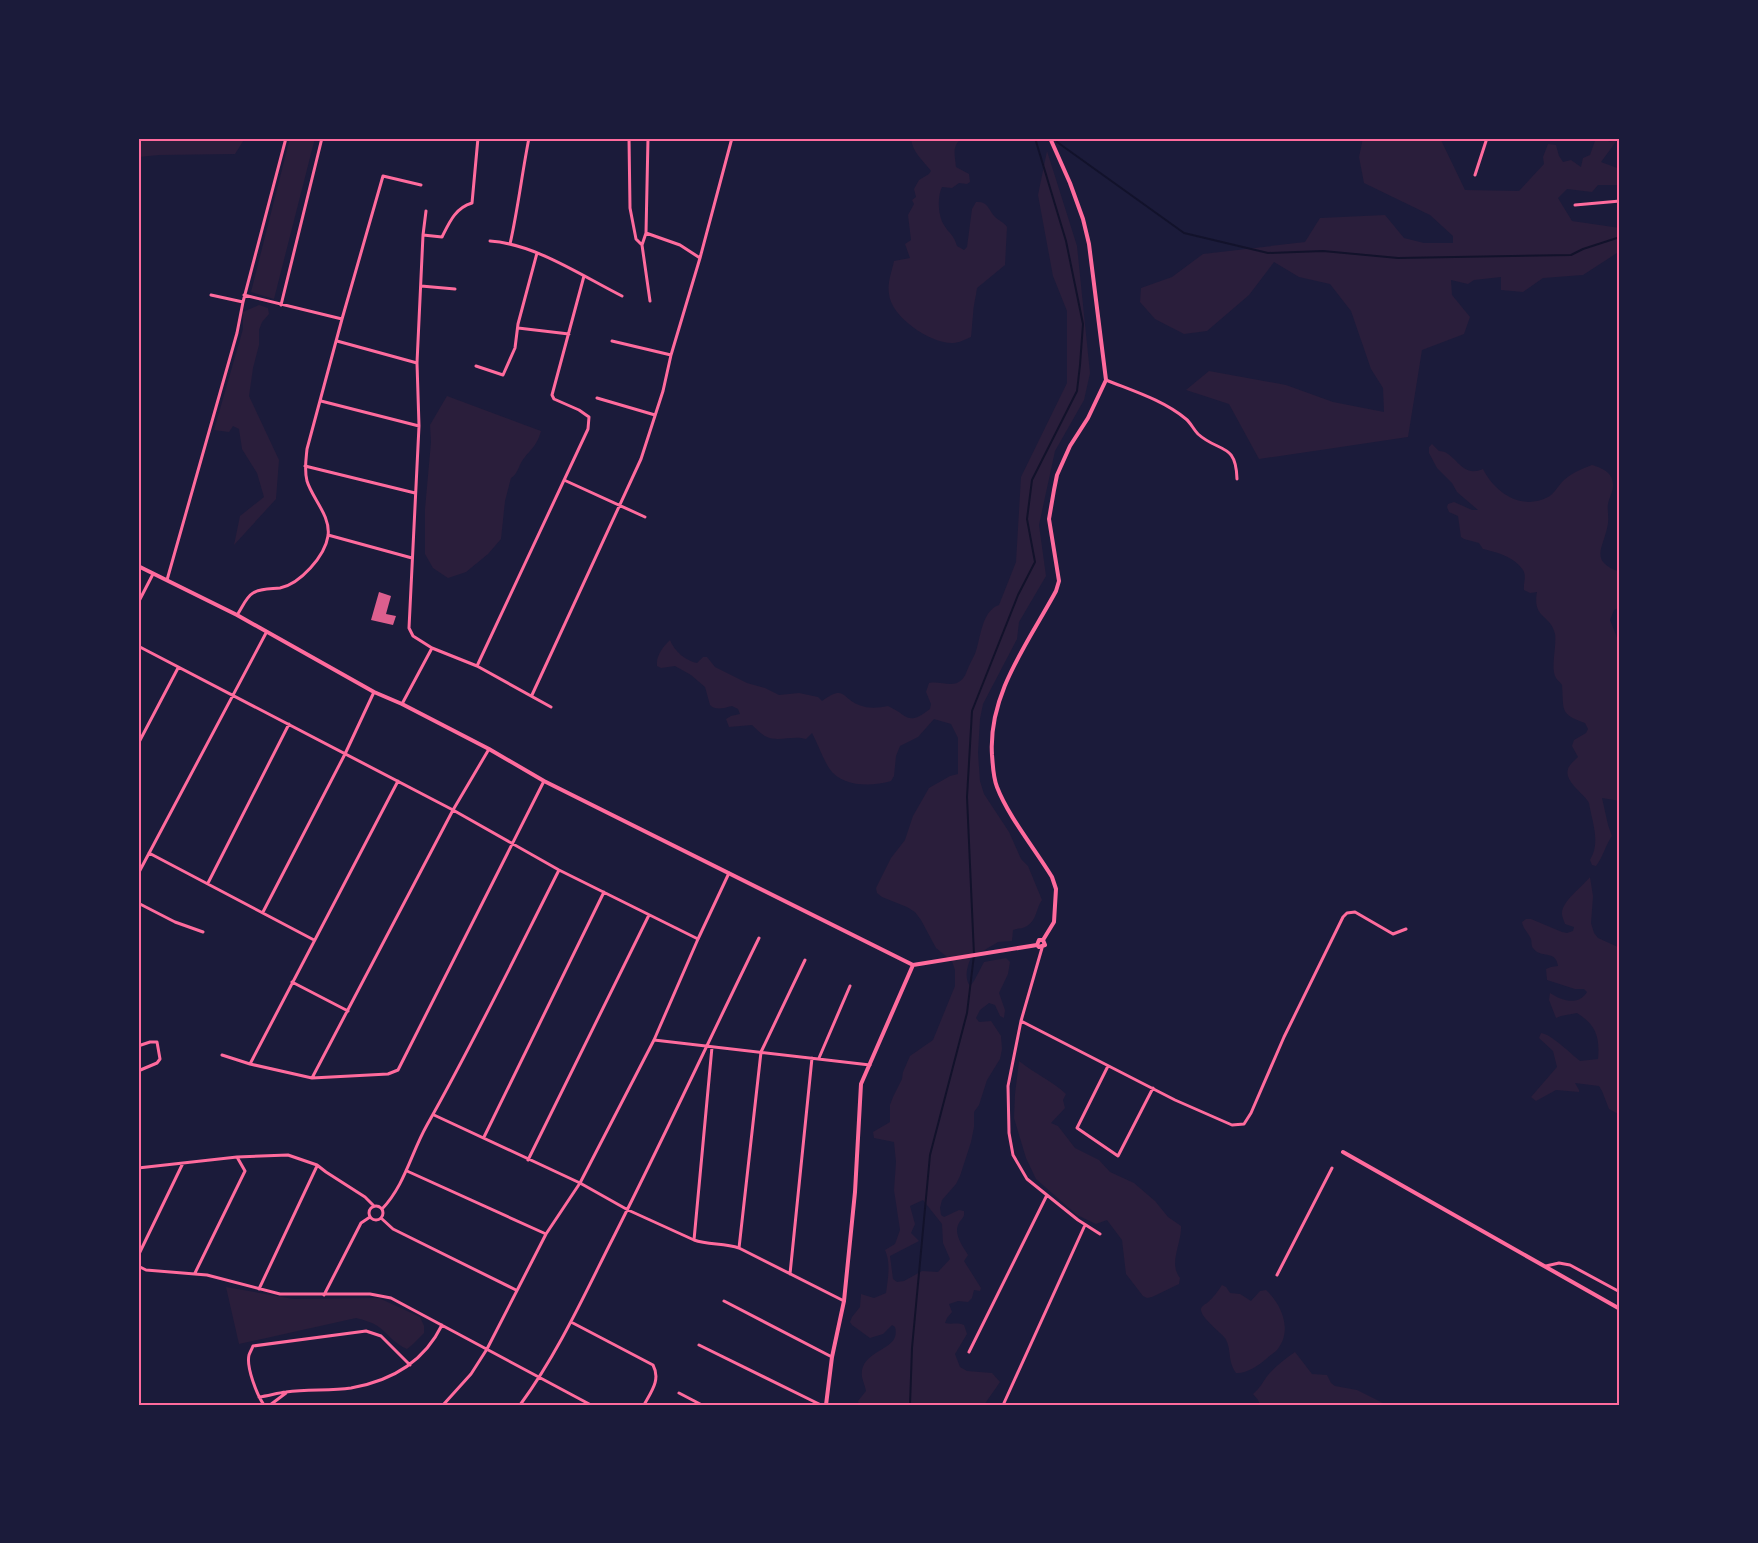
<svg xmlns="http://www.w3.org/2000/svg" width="1758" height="1543" font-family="Helvetica,sans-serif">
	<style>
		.green { fill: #2a1e3b; fill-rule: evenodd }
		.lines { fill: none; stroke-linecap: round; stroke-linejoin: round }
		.stream { stroke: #12122b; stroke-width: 2 }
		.building { fill: #dd5f8e }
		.minor { stroke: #ff6b9d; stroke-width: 3 }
		.tertiary { stroke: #ff6b9d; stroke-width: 4 }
		.neatline { fill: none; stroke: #ff6b9d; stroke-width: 2 }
	</style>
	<rect width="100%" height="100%" fill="#1b1b3a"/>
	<path class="green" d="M138,138H245L235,154L159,155L138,157Z
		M290,138H315L274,299L251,292Z
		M911,138H963C951,145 955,155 956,167L969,174L970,182L967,184L959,183L952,188L942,187C937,197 938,216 944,225C950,235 953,233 957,246L964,250L967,247L972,209L976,202C988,201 988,209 995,217C999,221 1004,222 1007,227L1005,265L977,288C976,297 973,306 973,315C972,323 972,329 971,337C966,339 959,343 953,343C931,344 891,317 889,294C887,283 892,271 894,261L910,258L905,244L911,240L908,215L914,204L912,200L916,197L914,189L919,180L929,174L931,171C923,160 912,152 911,138Z
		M1363,138H1440L1465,190L1519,191L1544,164L1543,157L1548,144L1556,145L1559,156L1563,162L1571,160L1581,167L1583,158L1590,155L1596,138H1606V140L1610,142L1618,139L1601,162L1620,169V185H1598L1592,192L1567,189L1558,198L1572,221L1620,228V251L1583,275L1543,278L1523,292L1501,290V277L1474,280L1468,284L1451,280L1452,295L1470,317L1464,334L1422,350L1408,437L1259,459L1229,404L1186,390L1209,371L1286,385L1333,402L1384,412L1383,388L1371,369L1351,311L1330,284L1299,277L1274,262L1249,295L1207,331L1184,334L1155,319L1140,302L1141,288L1172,277L1203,254L1305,242L1320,218L1385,215L1404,238L1424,243H1453V236L1430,215L1364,183L1359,157Z
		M1047,151L1077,246L1090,373L1084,400L1055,451L1039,525L1046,576L1019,622L1017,639L983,704L980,719L978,753L980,781L984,794L1009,832L1021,859L1028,866L1042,900C1036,908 1037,920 1027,926C1023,929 1018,928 1013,930L1012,941L998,942L971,958C967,966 964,978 970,986L974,981L984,962L1006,958L1010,962L1008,974L999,993L1005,1010L1004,1018L1000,1016L995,1005L989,1003L980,1010L976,1018L979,1022L991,1021L1001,1036L1002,1049L1000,1059L987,1080L979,1105L974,1112V1127L971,1142L960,1176L956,1184L942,1200L940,1208L941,1215L944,1217L959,1210L964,1211C965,1219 961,1218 958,1225C954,1235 963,1247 968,1255L964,1261L981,1288L980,1291L974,1290L972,1298L968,1302L958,1301L949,1304L952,1312L947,1318L945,1323C952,1325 957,1322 964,1325L967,1334L955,1354L960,1367L967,1371L992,1373L1000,1382L984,1405H859L858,1401L866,1391C865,1386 863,1381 862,1377C859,1353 890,1351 895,1337C896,1334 896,1330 895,1327L892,1325L883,1334L870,1338L852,1325L850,1322L852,1317L860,1307L861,1294L874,1298L886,1293C888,1278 891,1263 885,1250L895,1244L900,1230L894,1190L896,1162L894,1142L874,1138L873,1132L890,1122V1105L893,1097L902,1079L903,1072L910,1056L933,1040L955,986V970L952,961L936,948L921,920L915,912L907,907L882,897L877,893L876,888L891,858L905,840L913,816L929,788L950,776L958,774V738L951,724L934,719L918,737L900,746L896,756L894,776L891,781C871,787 841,787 829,768C822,757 818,744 812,733L806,739C793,735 779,742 767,737C761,734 756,729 752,725L729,727L726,719L731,716L740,714L738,709L732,706C724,708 716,711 710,705L705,687L691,675L675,666L661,668L657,666C656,655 663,647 670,640C674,651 686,661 697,663L703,657H707L715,667L747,683L765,688L779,695L799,693L818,697L822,701C845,684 841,698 859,705C869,709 878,708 888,706C908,715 907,727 930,709L931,704L926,692L929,683C938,681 949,686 957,683C966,679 966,671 970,664C972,659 975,655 976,651C981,636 982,611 999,605L1016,562L1021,477L1067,383V311L1053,276L1038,195ZM923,1200L942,1224L943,1243L950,1259L938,1272L922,1271L904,1281L897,1282L893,1279L890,1256L919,1241L911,1233L915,1224L910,1206Z
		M259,305L268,308L269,314L262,322L259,330V345L253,368L249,396L279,460L276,499L234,545L240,516L264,497L257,473L242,449L239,429L233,426L229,432L214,430L243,329V312Z
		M447,396L541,431C536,448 531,448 522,461C518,468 517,474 511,478L505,501L501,539L488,554L466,572L448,578L433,568L425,554V509L431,442L430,425Z
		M1432,444L1439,451C1456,451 1460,479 1483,469C1495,493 1522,511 1548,497C1554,494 1558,486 1563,481C1571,473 1582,469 1592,465C1602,468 1614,473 1613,486C1613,492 1609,498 1608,504C1607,510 1609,517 1608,523C1605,546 1587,561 1620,572V607L1614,610L1610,620L1620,645V801L1602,798L1608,825L1612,836C1605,846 1603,857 1596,866L1592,865L1590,860C1601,842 1592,822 1589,803C1584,793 1564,782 1568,769C1569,765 1575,760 1578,757L1572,746L1574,740L1586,733L1588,729L1585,723C1559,714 1564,710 1562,685C1560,682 1558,681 1556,678C1550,668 1557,646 1555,634C1551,614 1532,619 1537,592L1530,593L1524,590C1523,583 1527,577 1523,570C1515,557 1496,552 1483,549L1479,543L1464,539L1461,537L1458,516L1449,512L1447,507L1448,504L1454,502L1472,510H1478L1457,492L1452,483L1437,468L1429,453V447Z
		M1590,877L1593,896L1591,923L1594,933L1598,938L1620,948V1115L1609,1109L1602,1091L1599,1086L1575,1083L1579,1090V1092L1556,1090L1536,1101L1531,1097L1557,1067L1553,1051L1539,1038L1541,1033C1551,1034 1571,1054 1580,1061L1598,1059C1600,1037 1596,1025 1577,1013L1561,1016L1556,1018L1549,1000L1550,993C1562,1001 1579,1006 1587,992L1584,989H1575L1547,980L1546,969L1551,967L1558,966C1556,949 1540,959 1533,948C1531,946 1532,942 1531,939C1528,932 1523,929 1522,922L1526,919H1531L1562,932L1567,933L1573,931L1574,927L1565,924C1564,921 1562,916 1562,914C1561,902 1583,886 1590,877Z
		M1019,1061C1034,1073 1052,1081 1066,1094L1063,1100L1065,1108L1051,1123L1058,1126L1075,1148L1099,1160L1110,1172L1134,1183L1155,1201L1168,1217L1181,1226C1182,1243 1168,1263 1180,1278L1179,1284L1152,1297L1147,1298L1143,1296L1126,1274L1122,1240L1107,1220L1096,1224L1077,1215L1036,1179L1026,1158L1014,1118L1015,1094Z
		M1222,1285L1226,1287L1230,1293L1240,1294L1251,1301L1260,1291L1266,1290C1282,1305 1293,1331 1277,1350C1274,1353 1269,1356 1266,1359C1258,1366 1246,1374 1236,1373C1227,1360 1232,1349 1225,1338C1220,1332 1200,1317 1201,1309C1201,1307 1205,1304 1207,1303C1213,1298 1218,1291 1222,1285Z
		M226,1287L293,1299L379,1298L420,1317L424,1326V1333L412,1345L407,1349C395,1344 389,1335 379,1327C372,1322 364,1320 356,1318L239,1344Z
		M1295,1352L1312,1374L1327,1375L1331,1383L1335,1386L1357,1390L1387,1405H1260L1258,1400L1253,1394C1261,1387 1262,1383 1268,1375C1276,1366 1285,1359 1295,1352Z"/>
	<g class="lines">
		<path class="stream" d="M1057,142L1184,233L1268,253L1323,251L1398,258L1571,255L1583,249L1620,237
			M910,1405L912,1348L930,1155L967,1013L974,955L967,797L972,711L1018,595L1035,562L1027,519L1032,480L1077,391L1080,365L1083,324L1066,241L1035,138"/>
	</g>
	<path class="building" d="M379,592L391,596L386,614L396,616L393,625L371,620Z"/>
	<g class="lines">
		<path class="minor" d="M629,138L630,208L636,239L642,245
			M648,138L646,233L642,245L650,301
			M1475,175L1487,138
			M1575,205L1620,201
			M426,211L423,235L417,363L419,426L409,628L413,636L432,648L477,666L551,707
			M646,233L680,245L700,258
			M423,235L442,237C449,223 455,208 472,203L478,138
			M490,241C535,244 582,276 622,296
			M510,244C518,209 522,173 529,138
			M421,286L455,289
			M211,295L243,302
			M244,295L342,319
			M281,305L322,138
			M518,328L569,334
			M337,341L417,363
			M612,341L671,355
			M476,366L503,375L515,348L518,324L537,253
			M1106,380C1133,391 1163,400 1186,419C1191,423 1193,429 1198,434C1219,453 1236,442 1237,479
			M597,398L655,415
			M321,401L419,426
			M305,466L415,493
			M564,480L645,517
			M328,535L412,558
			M167,580L237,333L243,302L286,138
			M138,603L153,574
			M237,615C242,608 246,597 253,593C261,588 271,589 280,588C300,584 325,556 328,536C331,516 312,498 307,481C304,470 306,460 307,449L342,319L383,176L421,185
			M138,646L453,810L559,870L698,939
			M477,666L588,429L589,417L579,410L554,399L552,395L584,276
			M532,695L641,459L663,391L671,355L700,258L732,138
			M402,704L432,648
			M138,744L178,668
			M149,853L314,940
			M138,874L266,633
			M208,883L289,724
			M138,903L175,922L203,932
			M263,912L345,754L374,692
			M1042,948L1021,1021L1008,1086L1009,1133L1013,1155L1027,1179L1078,1220L1100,1234
			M292,982L348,1011
			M1021,1021L1175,1100L1232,1125L1244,1124L1251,1113L1284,1037L1343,917L1347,913L1355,912L1393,934L1406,929
			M654,1040L870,1065
			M138,1046L150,1042H157L160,1059L157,1063L138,1071
			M222,1055L250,1064L312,1078L388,1074L398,1070L544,781
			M819,1058L850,986
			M250,1064L398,781
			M1108,1066L1077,1128L1118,1156L1153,1088
			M312,1078L453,810L489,749
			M434,1115L580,1183L628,1210L694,1240C708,1245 724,1243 739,1248L844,1301
			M484,1137L604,892
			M528,1160L649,915
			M138,1168L237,1157L288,1155L317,1165L326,1172L365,1197L374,1206
			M407,1171L546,1234
			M369 1213a7 7 0 1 1 14 0a7 7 0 1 1-14 0Z
			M382,1209C405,1185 411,1153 427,1125C474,1042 516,955 559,870
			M381,1218L393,1229L516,1290
			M694,1240L712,1047
			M739,1248L761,1052L805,960
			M138,1256L183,1163
			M138,1266L146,1270L207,1275L280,1294H370L391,1298L591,1405
			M1546,1266L1559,1263L1570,1265L1620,1292
			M195,1273L245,1171L237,1157
			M790,1274L812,1058
			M1277,1275L1332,1168
			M259,1289L317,1166
			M324,1295L361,1223L370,1217
			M724,1301L832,1357
			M571,1322L653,1365C661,1380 651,1392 644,1405
			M699,1345L821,1405
			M969,1352L1047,1195
			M679,1393L702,1405
			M259,1397C268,1396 277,1393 286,1392C308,1389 330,1391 351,1388C391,1381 424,1362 442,1325
			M1004,1403L1085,1225
			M264,1405C257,1395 246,1367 249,1355C250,1352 252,1349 253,1346L366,1331L381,1336L410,1365
			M270,1405L286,1393
			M443,1405L471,1374L487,1349L546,1234L580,1183L654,1040L698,939L729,873
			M520,1405C556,1356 582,1300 609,1246C661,1144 709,1040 759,938"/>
		<path class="tertiary" d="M138,566L237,615L374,692L402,704L489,749L544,781L913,965L1037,945
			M1043,940H1039L1037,945L1039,947L1045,945L1043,940L1054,922L1056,889L1052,877C1035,849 1008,816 997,787C993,777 993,766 992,755C988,694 1028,643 1056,591L1059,581L1049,519L1054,490L1057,475L1070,446L1088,418L1106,380L1089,244L1083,219L1070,183L1050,138
			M1343,1152L1620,1309
			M826,1405L832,1357L844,1301L855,1192L861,1084L913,965"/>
	</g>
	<rect width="1758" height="1543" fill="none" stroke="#1b1b3a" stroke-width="279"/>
	<rect x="140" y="140" width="1478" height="1264" class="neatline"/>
</svg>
